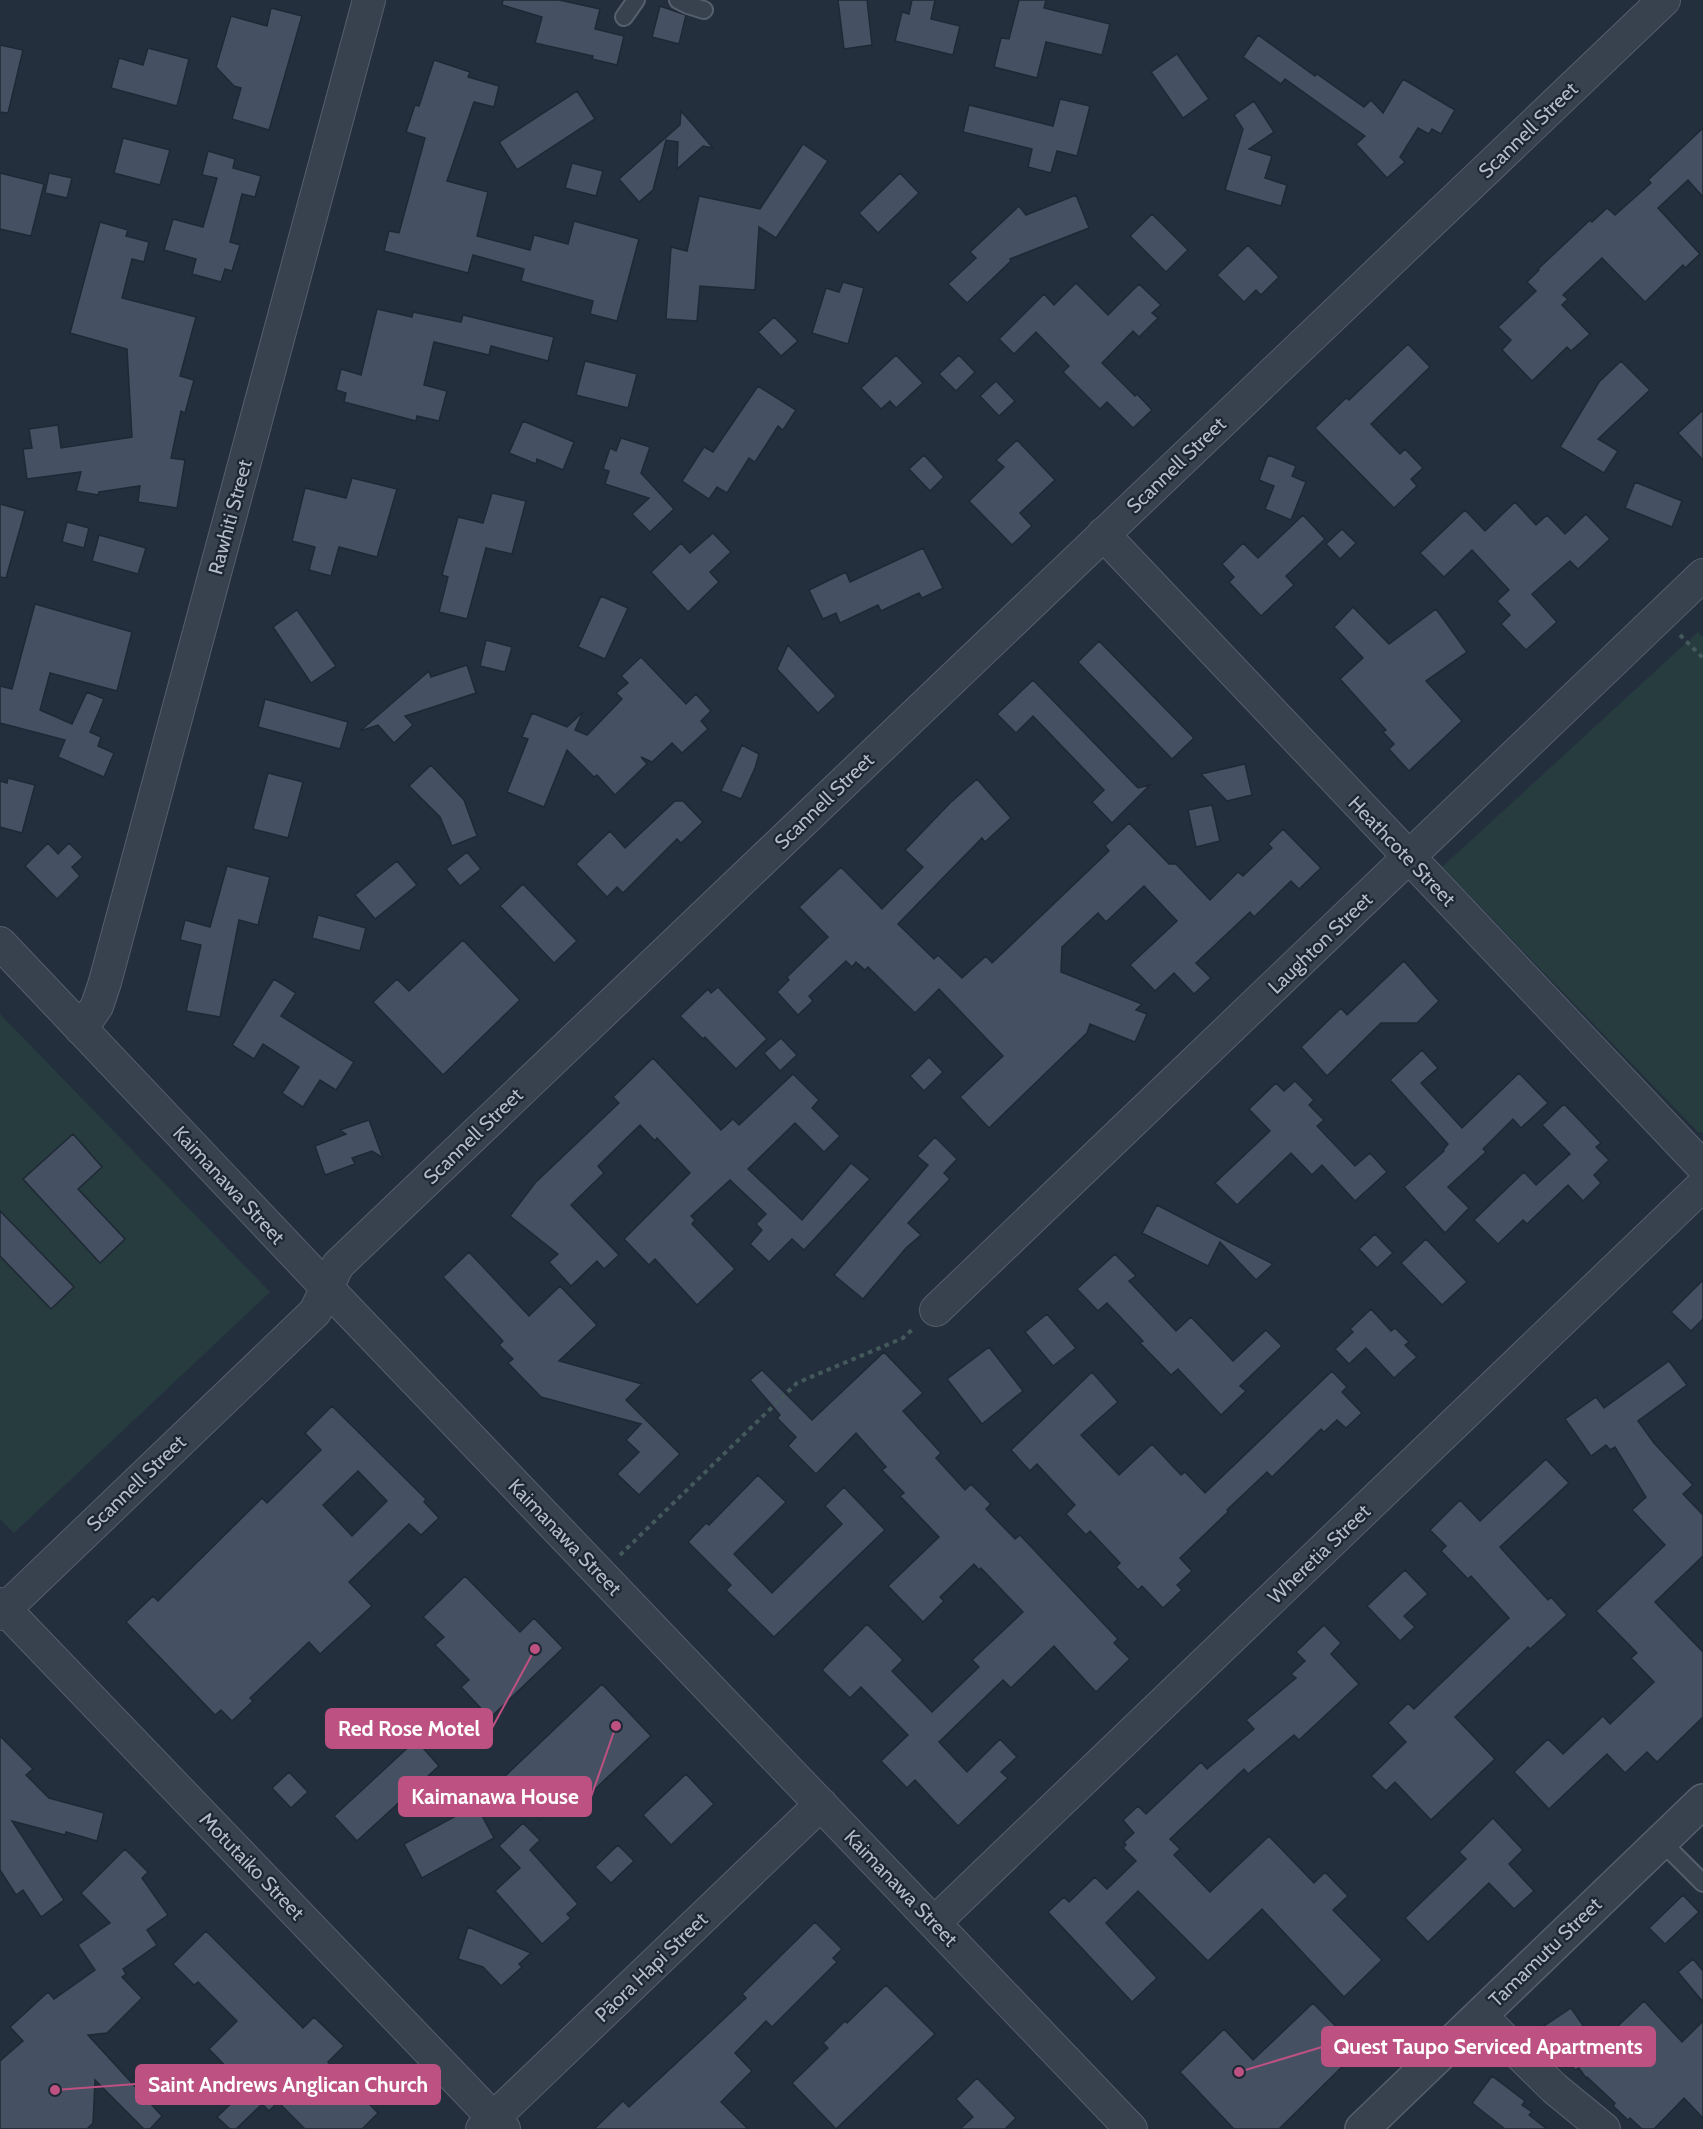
<svg xmlns="http://www.w3.org/2000/svg" width="1703" height="2129" font-family="Cabin,sans-serif">
	<style>
		.green { fill: #263c3f }
		.building { fill: #455162; stroke: #1f2835; stroke-width: 1.5; fill-rule: evenodd }
		.lines { fill: none; stroke-linecap: round; stroke-linejoin: round }
		.service-casing { stroke: #565f6c; stroke-width: 20 }
		.minor-casing { stroke: #565f6c; stroke-width: 34 }
		.tertiary-casing { stroke: #565f6c; stroke-width: 36 }
		.path { stroke: #44595c; stroke-width: 4; stroke-dasharray: 4.5 4.5; stroke-linecap: butt }
		.service { stroke: #38414e; stroke-width: 16 }
		.minor { stroke: #38414e; stroke-width: 32 }
		.tertiary { stroke: #38414e; stroke-width: 33 }
		.labels { text-anchor: middle; stroke-width: 4.5; stroke-linejoin: round; paint-order: stroke }
		.street-label { font-size: 20px; fill: #b4bcc9; stroke: #1d2633 }
		.leader { fill: none; stroke: #bd5182; stroke-width: 2 }
		.callout-dot { fill: #bd5182; stroke: #1d2633; stroke-width: 2 }
		.callout { fill: #bd5182; stroke: #bd5182; stroke-width: 2 }
		.callout-label { font-size: 21px; text-anchor: middle; font-weight: bold; fill: #fff }
	</style>
	<rect width="100%" height="100%" fill="#242f3e"/>
	<path class="green" d="M1698,632L1703,637V1133L1698,1132L1442,867Z
		M0,1014L270,1292L14,1533L0,1519Z"/>
	<path class="building" d="M503,0H559L600,9L595,29L624,36L617,65L592,59L593,56L535,43L542,17L502,5Z
		M838,0H867L872,45L844,49Z
		M912,0H935L931,19L960,26L953,55L895,41L902,12L909,14Z
		M1019,0H1046L1044,8L1110,24L1102,55L1046,42L1037,78L994,67L1001,38L1009,39Z
		M660,6L686,15L679,44L652,37Z
		M271,8L302,16L269,130L232,119L241,88L234,86L216,67L231,16L267,26Z
		M1258,35L1315,76L1317,74L1364,107L1371,100L1383,113L1403,79L1455,110L1441,134L1432,129L1429,134L1418,128L1400,157L1405,162L1387,178L1356,144L1365,136L1285,79L1281,84L1243,57Z
		M0,45L23,50L8,113L0,112Z
		M148,48L189,59L177,106L111,88L119,58L143,65Z
		M1177,54L1209,99L1183,118L1151,72Z
		M434,60L470,72L468,77L499,86L494,107L474,102L447,181L488,192L477,236L530,250L534,235L568,244L574,221L639,239L617,321L590,314L593,301L521,281L524,269L473,255L468,273L384,251L389,231L399,233L425,138L406,132L415,105L419,106Z
		M577,91L595,119L517,170L499,142Z
		M1060,99L1090,106L1077,156L1057,151L1051,173L1028,167L1032,149L963,132L969,105L1053,126Z
		M1254,101L1274,132L1249,149L1272,156L1265,178L1287,185L1281,206L1225,190L1243,129L1234,115Z
		M681,111L713,148L703,146L677,169L678,142L666,140L653,190L639,202L619,179L680,125Z
		M1703,128V197L1688,180L1658,208L1700,254L1685,268L1683,265L1645,302L1602,258L1563,295L1568,299L1562,305L1590,334L1571,351L1567,347L1532,381L1502,350L1511,340L1498,327L1536,291L1527,282L1539,270L1538,269L1590,220L1592,222L1607,208L1615,215L1651,183L1648,180Z
		M123,138L170,150L160,185L114,173Z
		M803,144L828,161L776,238L759,227L755,290L700,286L697,321L666,319L671,247L687,251L699,196L760,209Z
		M208,151L235,159L233,168L261,176L255,197L242,194L230,242L240,245L232,271L225,269L221,282L192,274L196,259L164,250L173,219L203,227L217,178L202,175Z
		M572,163L603,171L596,196L565,188Z
		M0,173L44,184L31,236L0,229Z
		M49,173L72,178L67,198L45,193Z
		M900,173L919,193L878,233L859,213Z
		M1076,195L1089,228L1010,259L1011,261L967,303L948,284L976,258L970,252L1019,206L1026,215Z
		M1152,214L1188,250L1166,272L1130,236Z
		M100,222L128,230L126,236L149,242L144,262L132,259L122,298L196,317L180,376L194,380L185,413L181,411L171,458L185,460L177,508L138,502L140,486L99,492L98,495L76,491L81,472L27,479L23,449L32,448L29,429L58,425L61,448L132,437L127,349L70,333Z
		M1248,245L1279,277L1261,295L1256,290L1244,302L1217,275Z
		M843,282L864,288L848,344L812,333L826,288L839,292Z
		M1076,283L1108,315L1139,284L1161,305L1152,313L1158,318L1139,337L1133,331L1102,363L1135,396L1137,394L1152,410L1133,428L1107,402L1100,409L1063,372L1069,366L1036,332L1014,354L999,339L1044,294L1054,305Z
		M377,309L412,317L413,312L461,322L463,315L554,337L548,361L491,346L489,355L434,342L424,385L447,391L439,421L417,416L416,421L344,402L346,393L336,390L341,369L361,375Z
		M774,317L798,341L781,356L758,332Z
		M1408,344L1430,367L1371,424L1400,454L1405,449L1423,468L1411,479L1417,486L1394,508L1315,428L1346,398L1349,400Z
		M896,355L923,383L896,408L890,401L881,409L861,388Z
		M959,355L975,372L956,391L939,374Z
		M585,361L637,374L628,408L576,395Z
		M1621,361L1650,390L1598,439L1618,451L1604,473L1560,447L1599,382Z
		M996,381L1015,401L999,416L980,396Z
		M758,386L796,410L783,430L778,426L755,462L749,458L727,493L717,487L709,499L682,481L704,447L713,452Z
		M1703,410V460L1678,433Z
		M523,421L574,442L563,470L537,459L536,464L509,453Z
		M621,438L650,447L641,473L674,509L650,532L632,514L649,498L605,484L609,471L603,469L610,448L616,451Z
		M1017,440L1055,480L1020,513L1032,526L1012,545L969,501L1004,467L996,460Z
		M924,455L944,477L930,491L909,469Z
		M1268,455L1296,466L1292,476L1306,482L1291,520L1265,509L1274,486L1259,480Z
		M352,478L397,489L377,557L339,547L331,576L309,570L315,547L292,541L305,488L346,498Z
		M1635,482L1682,501L1672,527L1625,508Z
		M492,493L526,501L512,554L486,548L467,619L439,612L448,577L442,575L458,517L483,523Z
		M1515,502L1536,525L1547,515L1565,534L1586,514L1610,539L1578,569L1570,561L1532,594L1557,622L1526,650L1501,624L1510,615L1497,601L1509,590L1472,550L1444,577L1420,553L1465,510L1485,531Z
		M0,504L25,511L6,578L0,577Z
		M1303,515L1325,539L1286,576L1294,585L1261,616L1229,582L1234,577L1222,564L1243,543L1258,558Z
		M67,522L89,528L84,548L62,542Z
		M1342,529L1356,543L1340,559L1326,544Z
		M713,533L731,552L710,572L719,582L688,612L651,572L681,543L690,553Z
		M99,535L146,548L138,574L92,561Z
		M923,548L943,588L922,598L919,593L881,611L878,605L840,623L836,613L823,619L809,590L846,572L850,582Z
		M601,596L628,608L605,659L578,647Z
		M35,604L132,632L117,691L50,673L40,710L72,724L87,692L104,699L90,732L101,737L98,746L114,753L104,777L58,757L65,740L0,723V686L12,689Z
		M1353,607L1389,644L1436,609L1467,652L1426,681L1462,721L1409,771L1389,749L1394,744L1383,732L1386,730L1340,679L1363,658L1334,627Z
		M297,610L336,666L311,683L273,627Z
		M486,640L512,647L505,672L480,666Z
		M1099,641L1194,738L1172,759L1078,662Z
		M788,645L836,696L818,713L777,669Z
		M641,657L686,704L696,694L711,711L701,721L708,729L682,753L672,743L652,762L641,757L647,764L615,795L597,775L594,777L567,750L544,807L507,792L528,739L522,737L532,713L567,727L583,712L575,730L587,735L622,699L616,693L628,683L621,676Z
		M467,665L476,693L405,716L413,725L394,743L378,725L360,731L429,671L431,677Z
		M1033,680L1138,788L1150,785L1112,823L1092,802L1104,790L1033,716L1016,733L997,714Z
		M265,699L348,722L340,749L258,727Z
		M742,745L759,754L755,768L741,799L721,791Z
		M1245,764L1252,795L1227,801L1201,774Z
		M431,765L464,800L477,836L452,846L440,817L409,786Z
		M268,773L303,782L288,838L253,829Z
		M8,778L35,785L22,833L0,827V781L7,783Z
		M977,779L1011,818L985,842L982,838L898,924L934,959L938,955L962,978L986,956L992,963L1109,851L1105,846L1129,823L1169,864H1176L1210,900L1238,872L1243,876L1272,848L1268,844L1283,829L1321,868L1299,889L1291,881L1254,917L1250,912L1196,963L1211,978L1194,994L1174,973L1155,991L1130,965L1177,921L1144,886L1106,922L1098,913L1062,947L1061,972L1142,1004L1136,1010L1147,1014L1135,1042L1090,1024L1087,1033L989,1128L960,1097L1003,1056L939,989L915,1013L868,967L865,970L856,962L852,967L846,961L809,996L813,1001L798,1015L777,992L789,980L787,977L828,937L799,907L841,867L882,909L923,867L905,850L950,803Z
		M675,801H683L703,822L681,843L677,839L623,893L617,887L607,897L576,864L610,831L625,848Z
		M1212,805L1220,841L1196,847L1188,810Z
		M48,843L58,854L69,843L83,857L72,867L80,876L57,899L25,866Z
		M467,852L481,869L460,886L446,869Z
		M397,861L417,885L375,919L355,895Z
		M227,866L270,877L258,925L239,920L220,1017L186,1011L201,945L180,940L185,920L210,927Z
		M523,884L577,941L554,963L500,906Z
		M318,915L366,928L360,951L312,938Z
		M463,940L520,1000L443,1075L373,1002L397,979L409,991Z
		M1404,961L1439,1001L1417,1023H1381L1327,1076L1301,1047L1341,1008L1347,1015Z
		M274,979L296,993L281,1016L354,1062L336,1090L320,1080L303,1107L282,1093L299,1067L263,1044L254,1059L232,1045Z
		M718,987L767,1039L736,1069L705,1037L703,1039L680,1016L708,989L711,993Z
		M781,1038L797,1055L780,1071L764,1053Z
		M1422,1050L1438,1068L1421,1083L1462,1128L1519,1073L1548,1103L1521,1128L1513,1119L1483,1149L1486,1152L1448,1187L1469,1208L1445,1233L1404,1187L1444,1151L1443,1150L1448,1144L1390,1080Z
		M929,1057L943,1072L924,1091L910,1076Z
		M653,1058L721,1130L733,1119L739,1125L793,1074L819,1100L812,1108L840,1136L824,1152L795,1123L748,1169L802,1220L851,1163L870,1179L804,1250L792,1239L769,1262L750,1244L762,1230L756,1224L766,1214L730,1180L691,1216L695,1220L692,1224L735,1269L697,1305L655,1259L649,1265L624,1239L690,1173L657,1138L655,1141L640,1125L598,1166L604,1173L571,1205L619,1255L604,1269L597,1261L571,1286L549,1262L558,1254L510,1216L535,1183L619,1103L613,1097Z
		M1295,1081L1314,1100L1309,1105L1324,1120L1317,1126L1355,1166L1370,1153L1387,1172L1355,1201L1322,1165L1312,1175L1291,1153L1237,1205L1215,1183L1270,1131L1249,1109L1276,1083L1284,1091Z
		M1564,1104L1601,1143L1596,1147L1609,1160L1594,1175L1601,1183L1583,1201L1568,1185L1527,1224L1523,1220L1498,1244L1474,1220L1524,1172L1536,1185L1570,1154L1542,1125Z
		M369,1120L383,1158L372,1151L352,1158L355,1164L325,1175L315,1146L346,1134L340,1130Z
		M73,1134L102,1167L78,1189L125,1239L100,1263L23,1179Z
		M935,1137L957,1159L944,1173L950,1179L908,1223L921,1235L906,1248L863,1299L834,1275L928,1165L917,1156Z
		M1157,1205L1217,1236L1273,1264L1256,1280L1220,1242L1208,1266L1142,1233Z
		M0,1211L74,1287L51,1309L0,1256Z
		M1375,1234L1393,1253L1377,1268L1359,1249Z
		M1426,1239L1467,1282L1442,1305L1401,1263Z
		M469,1252L529,1316L560,1286L597,1325L559,1361L642,1384L626,1400L680,1454L639,1495L617,1474L639,1452L626,1440L641,1424L541,1397L508,1363L513,1359L499,1345L503,1341L443,1277Z
		M1115,1254L1136,1276L1129,1281L1176,1331L1191,1317L1233,1361L1266,1330L1282,1346L1240,1386L1246,1391L1221,1415L1178,1369L1171,1375L1140,1343L1143,1341L1107,1303L1098,1311L1077,1289Z
		M1703,1280V1319L1691,1331L1671,1312Z
		M1371,1309L1391,1331L1395,1328L1409,1342L1405,1345L1417,1357L1394,1378L1366,1348L1349,1364L1335,1349L1353,1332L1350,1329Z
		M1047,1314L1076,1348L1053,1366L1025,1332Z
		M989,1347L1023,1391L982,1424L947,1379Z
		M884,1352L923,1393L903,1411L941,1453L936,1458L965,1490L971,1484L991,1504L986,1509L1015,1539L1020,1535L1118,1639L1114,1643L1130,1659L1096,1692L1054,1646L1011,1688L1003,1680L939,1742L967,1772L1000,1739L1017,1757L1001,1772L1008,1778L958,1826L915,1780L907,1788L881,1761L908,1735L861,1687L850,1698L822,1670L867,1624L903,1660L892,1671L932,1712L979,1667L972,1660L1023,1612L981,1568L979,1570L974,1564L940,1597L944,1601L923,1622L888,1586L939,1537L900,1496L904,1493L882,1470L886,1467L856,1433L816,1474L788,1446L796,1437L777,1418L780,1415L750,1380L762,1370L812,1420Z
		M1669,1361L1687,1385L1638,1421L1654,1443L1693,1485L1683,1494L1703,1515V1556L1655,1602L1703,1652V1717L1657,1762L1647,1752L1625,1773L1607,1754L1549,1809L1514,1772L1548,1739L1563,1754L1603,1716L1610,1724L1654,1682L1631,1658L1637,1653L1596,1611L1665,1545L1632,1510L1646,1497L1615,1447L1610,1450L1606,1445L1591,1456L1565,1419L1596,1397L1604,1408Z
		M1332,1371L1347,1387L1342,1392L1362,1413L1346,1428L1337,1420L1324,1432L1321,1429L1272,1477L1267,1472L1227,1510L1228,1512L1180,1558L1192,1571L1177,1585L1182,1590L1163,1608L1142,1586L1138,1590L1116,1567L1120,1563L1090,1531L1086,1535L1066,1514L1075,1505L1037,1464L1030,1471L1011,1450L1092,1372L1118,1402L1081,1435L1119,1475L1152,1444L1181,1475L1185,1472L1205,1493Z
		M332,1406L426,1499L424,1502L439,1518L421,1535L409,1524L349,1582L372,1606L320,1654L309,1642L250,1698L253,1701L232,1721L221,1710L215,1715L126,1622L153,1596L158,1601L262,1498L267,1503L321,1450L305,1433ZM358,1471L387,1501L352,1536L323,1505Z
		M1546,1459L1569,1483L1500,1547L1548,1600L1551,1597L1567,1615L1530,1649L1528,1647L1455,1717L1495,1759L1431,1820L1395,1782L1386,1791L1371,1776L1406,1742L1388,1723L1408,1703L1414,1709L1509,1618L1471,1576L1468,1579L1441,1551L1446,1546L1430,1530L1460,1500L1480,1521Z
		M758,1475L786,1502L734,1554L772,1593L842,1524L825,1506L844,1487L885,1530L774,1637L726,1590L731,1585L688,1542L706,1523L709,1525Z
		M1405,1570L1428,1594L1404,1616L1415,1627L1400,1641L1367,1606Z
		M465,1576L520,1632L534,1618L563,1648L490,1718L461,1687L469,1680L435,1645L444,1637L423,1617Z
		M1324,1625L1341,1643L1331,1654L1359,1684L1299,1740L1294,1735L1248,1774L1244,1769L1170,1839L1180,1849L1174,1855L1210,1892L1269,1836L1314,1883L1325,1872L1348,1896L1333,1910L1382,1960L1344,1997L1262,1909L1208,1961L1138,1891L1106,1923L1157,1978L1132,2002L1048,1912L1064,1897L1069,1902L1095,1877L1107,1889L1136,1861L1123,1848L1126,1845L1124,1842L1134,1833L1123,1820L1138,1806L1146,1814L1201,1762L1207,1769L1254,1729L1246,1720L1296,1678L1291,1674L1305,1661L1296,1652Z
		M602,1684L651,1736L593,1791L581,1779L540,1819L502,1779Z
		M0,1736L33,1769L26,1775L49,1798L104,1813L97,1841L66,1832L65,1835L12,1821L64,1900L41,1917L23,1890L16,1895L0,1870Z
		M416,1740L439,1766L357,1841L334,1816Z
		M289,1772L308,1792L291,1808L272,1788Z
		M686,1774L714,1804L671,1845L643,1815Z
		M476,1805L494,1838L422,1878L404,1844Z
		M1493,1818L1523,1850L1509,1864L1534,1891L1514,1909L1489,1883L1428,1942L1405,1918L1466,1859L1459,1852Z
		M523,1823L540,1840L530,1850L578,1904L567,1914L571,1918L542,1944L495,1891L520,1868L499,1846Z
		M618,1845L634,1861L611,1883L595,1867Z
		M125,1849L148,1872L142,1878L168,1915L147,1930L157,1945L123,1969L126,1974L122,1977L142,1998L107,2033L88,2035L162,2116L150,2129H144L95,2080L93,2123L87,2129H0V2061L23,2041L10,2027L48,1992L54,1999L95,1970L78,1945L110,1923L81,1893Z
		M1683,1895L1699,1912L1665,1944L1649,1928Z
		M815,1922L842,1949L833,1958L837,1962L772,2027L766,2021L735,2053L752,2071L721,2102L748,2129H594L623,2101L629,2107L712,2030L746,1998L742,1994Z
		M468,1927L531,1953L519,1964L522,1967L501,1986L483,1967L458,1959Z
		M206,1931L303,2028L314,2017L344,2046L328,2062L378,2113L362,2129H305L278,2102L269,2111L262,2104L236,2129H230L217,2117L247,2088L209,2049L237,2021L198,1982L194,1985L173,1964Z
		M1693,1959L1703,1971V2002L1678,1972Z
		M886,1985L935,2034L836,2129L792,2083L828,2048L823,2043L845,2021L847,2023Z
		M1644,2001L1682,2042L1703,2021V2118L1684,2098L1654,2129H1642L1630,2118L1628,2120L1613,2106L1615,2103L1587,2077L1586,2078L1579,2068L1575,2070L1569,2061L1566,2063L1551,2042L1554,2040L1544,2026L1571,2008L1597,2046Z
		M1313,2003L1359,2050L1279,2129H1234L1180,2072L1224,2029L1253,2060Z
		M1492,2076L1525,2101L1522,2105L1532,2112L1529,2115L1547,2129H1505L1472,2103Z
		M977,2078L1016,2118L1005,2129H960L973,2117L956,2099Z"/>
	<g class="lines">
		<g class="service-casing">
			<path id="service" d="M678,0L688,5L704,10
				M624,17L636,0
				M1661,1841L1703,1883"/>
		</g>
		<g class="minor-casing">
			<path id="minor" d="M1103,534L1703,1167
				M0,943L327,1288L1131,2129
				M81,1029L97,1006L105,982L369,0
				M936,1310L1703,575
				M0,1604L504,2129
				M0,1614L315,1312L338,1265L1664,0
				M934,1923L1703,1185
				M1480,2015L1554,2088L1604,2129
				M482,2129L821,1804"/>
		</g>
		<g class="tertiary-casing">
			<path id="tertiary" d="M1362,2129L1703,1801"/>
		</g>
		<path class="path" d="M1680,635L1703,658
			M620,1555L797,1383L903,1338L914,1328"/>
		<use href="#service" class="service"/>
		<use href="#minor" class="minor"/>
		<use href="#tertiary" class="tertiary"/>
	</g>
	<g class="labels">
		<g class="street-label">
			<text transform="translate(1528 130) rotate(-44)" y="7">Scannell Street</text>
			<text transform="translate(1176 465) rotate(-44)" y="7">Scannell Street</text>
			<text transform="translate(230 517) rotate(-75)" y="7">Rawhiti Street</text>
			<text transform="translate(824 801) rotate(-44)" y="7">Scannell Street</text>
			<text transform="translate(1402 851) rotate(46)" y="7">Heathcote Street</text>
			<text transform="translate(1320 943) rotate(-44)" y="7">Laughton Street</text>
			<text transform="translate(473 1136) rotate(-44)" y="7">Scannell Street</text>
			<text transform="translate(229 1185) rotate(47)" y="7">Kaimanawa Street</text>
			<text transform="translate(136 1483) rotate(-44)" y="7">Scannell Street</text>
			<text transform="translate(565 1537) rotate(46)" y="7">Kaimanawa Street</text>
			<text transform="translate(1319 1554) rotate(-44)" y="7">Wheretia Street</text>
			<text transform="translate(252 1866) rotate(46)" y="7">Motutaiko Street</text>
			<text transform="translate(901 1888) rotate(46)" y="7">Kaimanawa Street</text>
			<text transform="translate(1545 1952) rotate(-44)" y="7">Tamamutu Street</text>
			<text transform="translate(651 1967) rotate(-44)" y="7">Pāora Hapi Street</text>
		</g>
	</g>
	<path class="leader" d="M535 1649L492 1728M616 1726L591 1797M1239 2072L1322 2047M55 2090L136 2084"/>
	<g class="callout-dot">
		<circle cx="535" cy="1649" r="6"/>
		<circle cx="616" cy="1726" r="6"/>
		<circle cx="1239" cy="2072" r="6"/>
		<circle cx="55" cy="2090" r="6"/>
	</g>
	<g class="callout">
		<rect x="326" y="1709" width="166" height="39" rx="6"/>
		<rect x="399" y="1777" width="192" height="39" rx="6"/>
		<rect x="1322" y="2027" width="333" height="39" rx="6"/>
		<rect x="136" y="2065" width="304" height="39" rx="6"/>
	</g>
	<g class="callout-label">
		<text x="409" y="1736">Red Rose Motel</text>
		<text x="495" y="1804">Kaimanawa House</text>
		<text x="1488" y="2054">Quest Taupo Serviced Apartments</text>
		<text x="288" y="2092">Saint Andrews Anglican Church</text>
	</g>
</svg>
